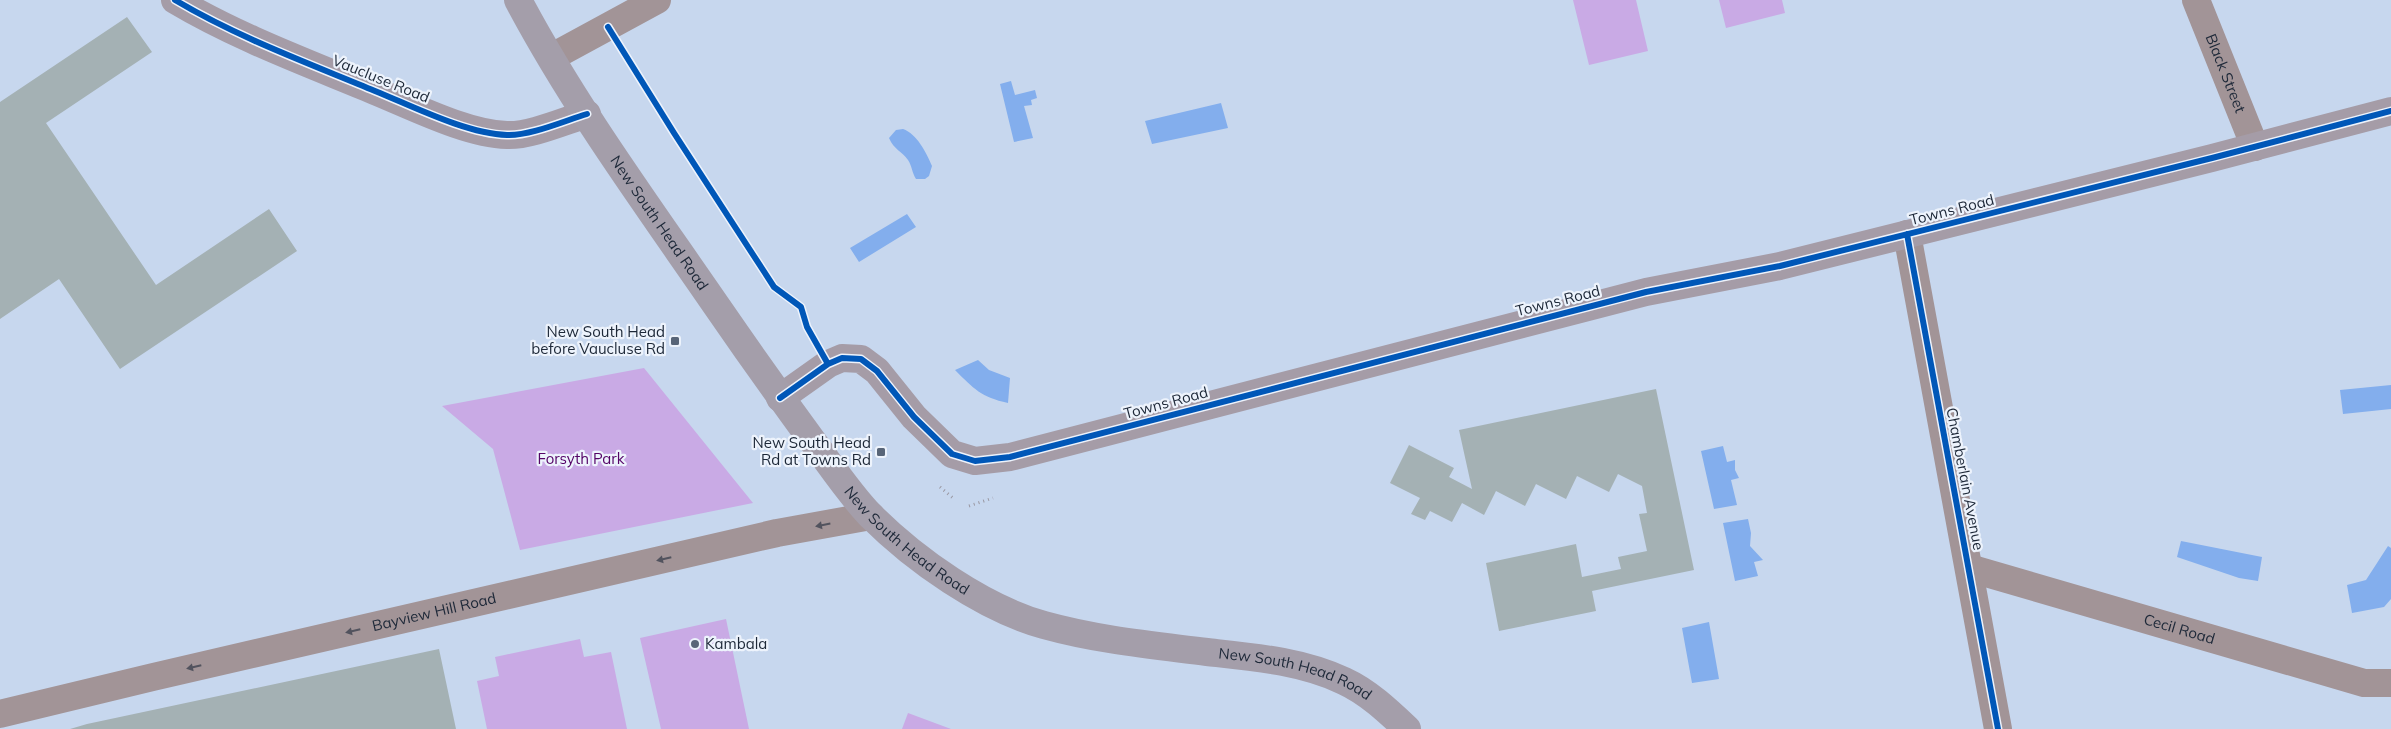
<svg xmlns="http://www.w3.org/2000/svg" width="2391" height="729" font-family="Mulish,sans-serif">
	<style>
		.green { fill: #c9aae5 }
		.water { fill: #83aeed }
		.building { fill: #a4b1b4 }
		.lines { fill: none; stroke-linecap: round; stroke-linejoin: round }
		.path { stroke: #9a98a2; stroke-width: 3; stroke-dasharray: 1 4; stroke-linecap: butt }
		.street { stroke: #a29497; stroke-width: 28 }
		.secondary { stroke: #a59ca7; stroke-width: 28 }
		.primary { stroke: #a49eaa; stroke-width: 28 }
		.cycleway-casing { stroke: #edf3fc; stroke-width: 9 }
		.cycleway { stroke: #0057b8; stroke-width: 6 }
		.oneway { fill: #52535e }
		.poi-dot { fill: #586578; stroke: #edf3fc; stroke-width: 2 }
		.labels { text-anchor: middle; stroke-width: 4.5; stroke-linejoin: round; paint-order: stroke }
		.street-label { font-size: 15px; fill: #1d2838; stroke: #edf3fc }
		.poi-label { font-size: 15px; fill: #1d2838; stroke: #edf3fc; text-anchor: end }
		.park-label { font-size: 15px; fill: #540467; stroke: #edf3fc }
	</style>
	<rect width="100%" height="100%" fill="#c7d7ee"/>
	<path class="green" d="M1573,0H1636L1648,51L1589,65Z
		M1719,0H1782L1785,13L1726,28Z
		M644,368L753,503L520,550L493,449L442,406Z
		M726,619L749,729H661L640,638Z
		M580,639L584,657L611,652L627,729H487L477,681L499,676L495,657Z
		M908,713L951,729H902Z"/>
	<path class="water" d="M1011,81L1015,95L1035,90L1037,98L1031,100L1032,105L1024,106L1033,138L1014,142L1000,84Z
		M1221,103L1228,128L1152,144L1145,121Z
		M903,129C917,134 926,152 932,166L929,176L925,179H916C912,173 912,166 908,160C902,151 894,150 889,138L896,130Z
		M907,214L916,227L859,262L850,248Z
		M978,360L989,370L1010,378L1008,403C981,397 974,389 955,370Z
		M2391,385V409L2343,414L2340,390Z
		M1723,446L1727,462L1735,460V470L1739,478L1731,480L1737,505L1714,509L1701,451Z
		M1748,519L1751,533L1750,546L1763,560L1754,562L1758,576L1735,581L1723,523Z
		M2181,541L2262,557L2258,581L2239,578L2177,557Z
		M2388,546L2391,548V599L2384,607L2352,613L2347,585L2366,580Z
		M1709,622L1719,679L1692,683L1682,628Z"/>
	<path class="building" d="M127,17L152,52L46,123L156,285L269,209L297,251L120,369L59,279L0,319V102Z
		M1656,389L1694,570L1592,591L1596,611L1499,631L1486,563L1576,544L1582,577L1621,569L1618,557L1647,551L1639,514L1647,513L1642,486L1618,474L1609,492L1577,476L1566,499L1536,484L1525,506L1496,491L1484,515L1462,503L1452,522L1430,511L1425,520L1411,514L1420,498L1390,483L1409,445L1454,468L1449,477L1472,489L1459,430Z
		M439,649L456,729H70L87,724Z"/>
	<g class="lines">
		<path class="path" d="M940,487L954,499
			M969,506L993,498"/>
		<g class="street">
			<path id="s1" d="M2196,0L2255,147"/>
			<path d="M552,57L657,0"/>
			<path d="M1907,234L1998,729"/>
			<path id="s2" d="M1969,568L2364,683H2391"/>
			<path id="s3" d="M0,714L153,677L777,533L871,516"/>
		</g>
		<path class="secondary" d="M175,0C237,37 308,63 375,91C412,106 467,134 507,135C530,136 564,121 587,114
			M780,398L828,364L842,358L861,359L877,371L914,417L952,454L975,461L1010,457L1646,292L1780,266L2212,158L2391,111"/>
		<path class="primary" id="s4" d="M518,0C574,106 650,209 718,308C749,353 781,398 814,443C832,467 849,493 870,515C915,560 983,608 1044,625C1098,640 1152,645 1207,652C1253,657 1302,661 1344,681C1368,692 1388,711 1407,729"/>
		<g class="cycleway-casing">
			<path id="cycleway" d="M175,0C237,37 308,63 375,91C412,106 467,134 507,135C530,136 564,121 587,114
				M608,27L674,133L774,287L801,307L807,327L828,364
				M1907,234L1998,729
				M780,398L828,364L842,358L861,359L877,371L914,417L952,454L975,461L1010,457L1646,292L1780,266L2212,158L2391,111"/>
		</g>
		<use href="#cycleway" class="cycleway"/>
	</g>
	<defs><path id="oneway-solid" d="M-6-.8H1V-3.2L6.5 0L1 3.2V.8H-6Z" transform="scale(1.25)"/></defs>
	<g class="oneway">
		<use href="#oneway-solid" transform="translate(823 525) rotate(169)"/>
		<use href="#oneway-solid" transform="translate(664 559) rotate(167)"/>
		<use href="#oneway-solid" transform="translate(353 631) rotate(167)"/>
		<use href="#oneway-solid" transform="translate(194 667) rotate(167)"/>
	</g>
	<g class="poi-dot">
		<rect x="670" y="336" width="10" height="10" rx="2.5"/>
		<rect x="876" y="447" width="10" height="10" rx="2.5"/>
		<circle cx="695" cy="644" r="5"/>
	</g>
	<g class="labels">
		<g class="street-label">
			<text dy="5" stroke="none"><textPath href="#s1" startOffset="79">Black Street</textPath></text>
			<text transform="translate(381 79) rotate(22)" y="5">Vaucluse Road</text>
			<text transform="translate(1952 210) rotate(-14)" y="5">Towns Road</text>
			<text dy="5" stroke="none"><textPath href="#s4" startOffset="264">New South Head Road</textPath></text>
			<text transform="translate(1558 301) rotate(-14)" y="5">Towns Road</text>
			<text transform="translate(1166 403) rotate(-15)" y="5">Towns Road</text>
			<text transform="translate(1965 479) rotate(79)" y="5">Chamberlain Avenue</text>
			<text dy="5" stroke="none"><textPath href="#s4" startOffset="669">New South Head Road</textPath></text>
			<text dy="5" stroke="none"><textPath href="#s3" startOffset="446">Bayview Hill Road</textPath></text>
			<text dy="5" stroke="none"><textPath href="#s2" startOffset="219">Cecil Road</textPath></text>
			<text dy="5" stroke="none"><textPath href="#s4" startOffset="1089">New South Head Road</textPath></text>
		</g>
		<g class="poi-label">
			<text x="665" y="337">New South Head<tspan x="665" dy="17">before Vaucluse Rd</tspan></text>
			<text x="871" y="448">New South Head<tspan x="871" dy="17">Rd at Towns Rd</tspan></text>
			<text x="705" y="649" text-anchor="start">Kambala</text>
		</g>
		<g class="park-label">
			<text x="581" y="464">Forsyth Park</text>
		</g>
	</g>
</svg>
